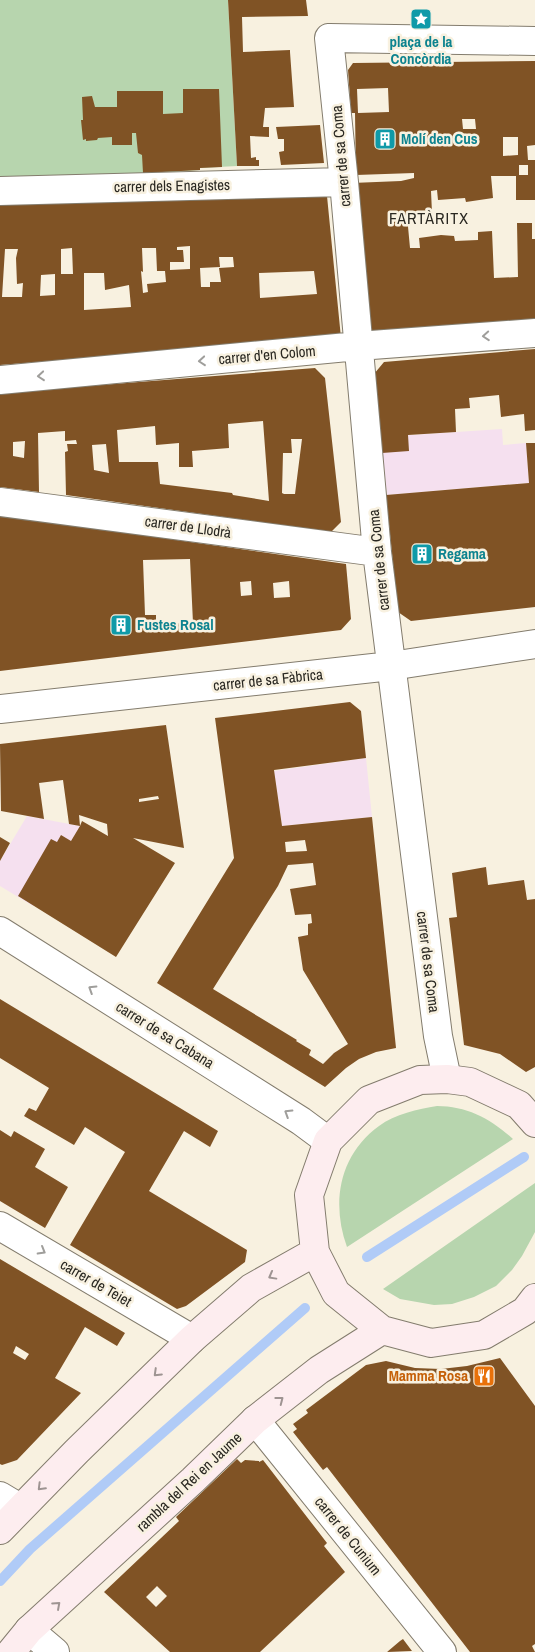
<svg xmlns="http://www.w3.org/2000/svg" width="535" height="1652" font-family="'Archivo Narrow',sans-serif">
	<style>
		.industrial { fill: #f5e0ef }
		.green { fill: #b7d5ae }
		.lines { fill: none; stroke-linecap: round; stroke-linejoin: round }
		.stream { stroke: #b0cbf7; stroke-width: 10 }
		.building { fill: #805325; fill-rule: evenodd }
		.street-casing { stroke: #837c6d; stroke-width: 30 }
		.secondary-casing { stroke: #837c6d; stroke-width: 30 }
		.street { stroke: #fff; stroke-width: 28 }
		.secondary { stroke: #fdedef; stroke-width: 28 }
		.oneway { stroke: #9f9e9b }
		.oneway2 { stroke: #9e9492 }
		.labels { text-anchor: middle; stroke-width: 5; stroke-linejoin: round; paint-order: stroke }
		.culture-label { font-size: 15px; font-weight: bold; fill: #0d838f; stroke: #f8f1e0; text-anchor: start }
		.street-label { font-size: 15px; fill: #292721; stroke: #f8f1e0 }
		.food-label { font-size: 15px; font-weight: bold; fill: #c56008; stroke: #f8f1e0; text-anchor: end }
		.neighbourhood-label { font-size: 16px; letter-spacing: 1px; fill: #292721; stroke: #f8f1e0 }
	</style>
	<rect width="100%" height="100%" fill="#f8f1e0"/>
	<path class="industrial" d="M502,429L503,445L526,443L529,483L387,495L381,437Z
		M366,758L372,817L282,826L274,771Z
		M27,816L80,826L33,906L0,886V861Z"/>
	<path class="green" d="M0,0H228L237,166L200,168V170L173,172L0,177Z
		M437,1106C467,1106 491,1119 513,1139L347,1247C331,1203 339,1155 379,1126C395,1114 418,1109 437,1106Z
		M535,1183V1232L522,1256L512,1270L496,1286L474,1297L452,1304L434,1305L400,1299L383,1289Z"/>
	<g class="lines">
		<path class="stream" d="M367,1257L524,1157
			M0,1581L30,1549L305,1308"/>
	</g>
	<path class="building" d="M228,0H306L308,16L242,17L243,52L290,50V52L294,107L265,108L263,127H269V137L250,136L251,158L256,157V160H259V166H237Z
		M535,61V145L527,146L528,160H535V200H516V176H491L493,198L466,202L465,198L438,200L437,190L431,191L432,213L407,216L410,248H420L419,238L441,235L454,236L455,241L478,240V232L492,231L494,278L518,277L517,223H532V239H535V321L368,334L352,183L401,181L414,178V173L356,175L355,113H351L348,70L353,63ZM388,88L389,112L358,113L357,89ZM462,119H475L476,129H463ZM503,137H518V155L503,156ZM519,165H528V175H519Z
		M183,89H219L222,167L200,168V170L143,173L142,155L138,153L136,133H132V145H112V137L98,138L97,140L86,141V139L83,140L81,120H83L82,97L92,96L95,107H117V91H163V114L183,113Z
		M320,125L324,163L281,165L279,152L284,151V139H278L276,127Z
		M327,196L341,338L0,365V205ZM190,246V269L170,270V262H184L183,250H177V247ZM72,248L73,274H61V249ZM142,248H156L157,271H165L166,282L147,284L148,292L143,293L141,271L143,272ZM5,249H18L16,258L17,284L23,283L22,297H2ZM219,257H233L234,267L219,268L221,282H210V287H201L200,268L220,267ZM314,271L317,294L260,298L259,273ZM84,273H104L105,290L129,285L131,307L84,310ZM55,274V295L40,296L41,275Z
		M535,349V430L525,431L524,414L501,417L499,395L469,398L470,408L455,409L456,432L408,435L409,451L382,453L374,374L384,362Z
		M315,368L325,378L341,522L331,532L66,495L65,452L68,451L67,444H77L76,440L65,441V431L38,433L39,492L0,487V393ZM263,421L269,501L233,495L232,493L160,484L158,462H119L117,430L155,426L156,445L179,443V467H193L192,451L229,448L228,424ZM291,439H302L295,494H284L282,493L283,453H292ZM25,441L24,458L13,456V442ZM106,444L109,473L94,470L92,445Z
		M526,443H535V607L411,621L398,612L386,495L529,483Z
		M0,515L346,564L351,619L341,630L0,671ZM190,559L193,623L156,624V615H145L143,560ZM251,581L252,595L241,596L240,582ZM289,581L290,597L274,598L273,583Z
		M350,702L361,711L366,758L274,770L282,826L372,817L396,1048L376,1052L359,1059L346,1068L325,1087L157,983L234,858L215,718ZM305,840L307,851L286,852L285,842ZM313,863L316,885L290,889L295,915L311,914L312,923L308,924V935L298,937L303,970L348,1044L334,1053L323,1064L309,1055L311,1050L296,1041L297,1040L213,989L278,886L288,865Z
		M166,725L184,848L133,838L175,863L116,957L18,896L51,839L57,842L61,835L71,841L80,826L69,824L63,780L39,783L44,819L1,811L0,744ZM158,796L159,799L139,802V799ZM79,815L107,824L108,836L82,821L80,826Z
		M0,837L10,843L0,861Z
		M486,867L488,885L524,880L527,900L535,899V1067L526,1072L500,1054L464,1045L449,918L457,917L452,873Z
		M0,999L218,1131L210,1147L184,1131L149,1191L247,1250L245,1262L186,1306L177,1309L70,1245L125,1152L85,1127L74,1145L24,1116L29,1108L36,1111L49,1088L0,1058Z
		M0,1130L11,1137L14,1131L45,1149L35,1167L68,1187L45,1228L0,1201Z
		M0,1259L125,1333L117,1346L85,1327L55,1378L81,1393L17,1460L2,1465L0,1464ZM16,1346L29,1354L25,1360L13,1353Z
		M500,1358L535,1406V1644L532,1646L535,1652H470L327,1467L323,1470L293,1432L297,1429L293,1424L308,1413L306,1410L366,1365L386,1361L415,1368L441,1369L467,1366Z
		M237,1459L241,1463L245,1460L259,1461V1462L263,1460L327,1543L324,1546L345,1572L260,1652H170L104,1592L179,1521L176,1517ZM157,1586L167,1596L156,1607L146,1597Z
		M403,1639L412,1651L387,1652L400,1641Z"/>
	<g class="lines">
		<g class="street-casing">
			<path id="street" d="M0,191L344,182
				M0,380L358,346L535,333
				M0,502L377,552
				M0,709L391,666L535,644
				M0,931L301,1121L328,1141
				M447,1079L438,1036L377,552L344,182L329,38L535,41
				M0,1226L192,1339
				M255,1420L442,1652
				M0,1496L20,1508
				M29,1630L55,1652"/>
		</g>
		<g class="secondary-casing">
			<path id="secondary" d="M535,1123L519,1105L470,1082L447,1079L420,1080L369,1100L328,1141L309,1195L315,1252L336,1293L382,1330L431,1343L484,1335L525,1311L535,1298
				M0,1530L77,1451L192,1339L251,1288L315,1252
				M11,1652L29,1630L193,1480L255,1420L319,1370L382,1330"/>
		</g>
		<use href="#street" class="street"/>
		<use href="#secondary" class="secondary"/>
	</g>
	<defs><path id="oneway-chevron" d="M-2-3.5L2.5 0L-2 3.5" fill="none" stroke-width="1.6" stroke-linecap="round" stroke-linejoin="round" transform="scale(1.25)"/></defs>
	<g class="oneway">
		<use href="#oneway-chevron" transform="translate(486 336) rotate(176)"/>
		<use href="#oneway-chevron" transform="translate(202 361) rotate(175)"/>
		<use href="#oneway-chevron" transform="translate(41 376) rotate(175)"/>
		<use href="#oneway-chevron" transform="translate(92 989) rotate(-148)"/>
		<use href="#oneway-chevron" transform="translate(288 1113) rotate(-148)"/>
		<use href="#oneway-chevron" transform="translate(42 1251) rotate(30)"/>
	</g>
	<g class="oneway2">
		<use href="#oneway-chevron" transform="translate(272 1276) rotate(151)"/>
		<use href="#oneway-chevron" transform="translate(157 1373) rotate(136)"/>
		<use href="#oneway-chevron" transform="translate(280 1400) rotate(-38)"/>
		<use href="#oneway-chevron" transform="translate(41 1487) rotate(135)"/>
		<use href="#oneway-chevron" transform="translate(57 1605) rotate(-42)"/>
	</g>
	<defs>
		<g id="sight-square" transform="scale(1.125)"><rect x="-9" y="-9" width="18" height="18" rx="4" fill="#0f9aa8" stroke="#f8f1e0"/><path d="M0-6L1.8-2.2L6-1.7L2.9 1.2L3.7 5.4L0 3.3L-3.7 5.4L-2.9 1.2L-6-1.7L-1.8-2.2Z" fill="#fff"/></g>
		<g id="building-square" transform="scale(1.125)"><rect x="-9" y="-9" width="18" height="18" rx="4" fill="#0f9aa8" stroke="#f8f1e0"/><path d="M-4-6H4V6H1V3H-1V6H-4ZM-2.5-4.3h1.7v1.8h-1.7ZM.8-4.3h1.7v1.8H.8ZM-2.5-1h1.7V.8h-1.7ZM.8-1h1.7V.8H.8Z" fill="#fff"/></g>
		<g id="restaurant-square" transform="scale(1.125)"><rect x="-9" y="-9" width="18" height="18" rx="4" fill="#e8710a" stroke="#f8f1e0"/><path d="M-5-6h1v4h1v-4h1v4h1v-4h1v5L-1.5 .5V6h-2V.5L-5-1ZM5-6V6H3V1.5H1.5Q1.5-4 5-6Z" fill="#fff"/></g>
	</defs>
	<g fill-rule="evenodd">
		<use href="#sight-square" x="421" y="19"/>
		<use href="#building-square" x="385" y="139"/>
		<use href="#building-square" x="422" y="554"/>
		<use href="#building-square" x="121" y="625"/>
		<use href="#restaurant-square" x="484" y="1376"/>
	</g>
	<g class="labels">
		<g class="culture-label">
			<text x="421" y="47" text-anchor="middle">plaça de la<tspan x="421" dy="17">Concòrdia</tspan></text>
			<text x="401" y="144">Molí den Cus</text>
			<text x="438" y="559">Regama</text>
			<text x="137" y="630">Fustes Rosal</text>
		</g>
		<g class="street-label">
			<text transform="translate(341 156) rotate(-95)" y="5">carrer de sa Coma</text>
			<text transform="translate(172 186) rotate(-1)" y="5">carrer dels Enagistes</text>
			<text transform="translate(267 355) rotate(-5)" y="5">carrer d'en Colom</text>
			<text transform="translate(188 527) rotate(8)" y="5">carrer de Llodrà</text>
			<text transform="translate(379 560) rotate(-96)" y="5">carrer de sa Coma</text>
			<text transform="translate(268 680) rotate(-6)" y="5">carrer de sa Fàbrica</text>
			<text transform="translate(428 962) rotate(83)" y="5">carrer de sa Coma</text>
			<text transform="translate(165 1035) rotate(32)" y="5">carrer de sa Cabana</text>
			<text transform="translate(96 1283) rotate(30)" y="5">carrer de Teiet</text>
			<text transform="translate(189 1482) rotate(-43)" y="5">rambla del Rei en Jaume</text>
			<text transform="translate(348 1536) rotate(51)" y="5">carrer de Cunium</text>
		</g>
		<g class="food-label">
			<text x="468" y="1381">Mamma Rosa</text>
		</g>
		<g class="neighbourhood-label">
			<text x="429" y="224">FARTÀRITX</text>
		</g>
	</g>
</svg>
